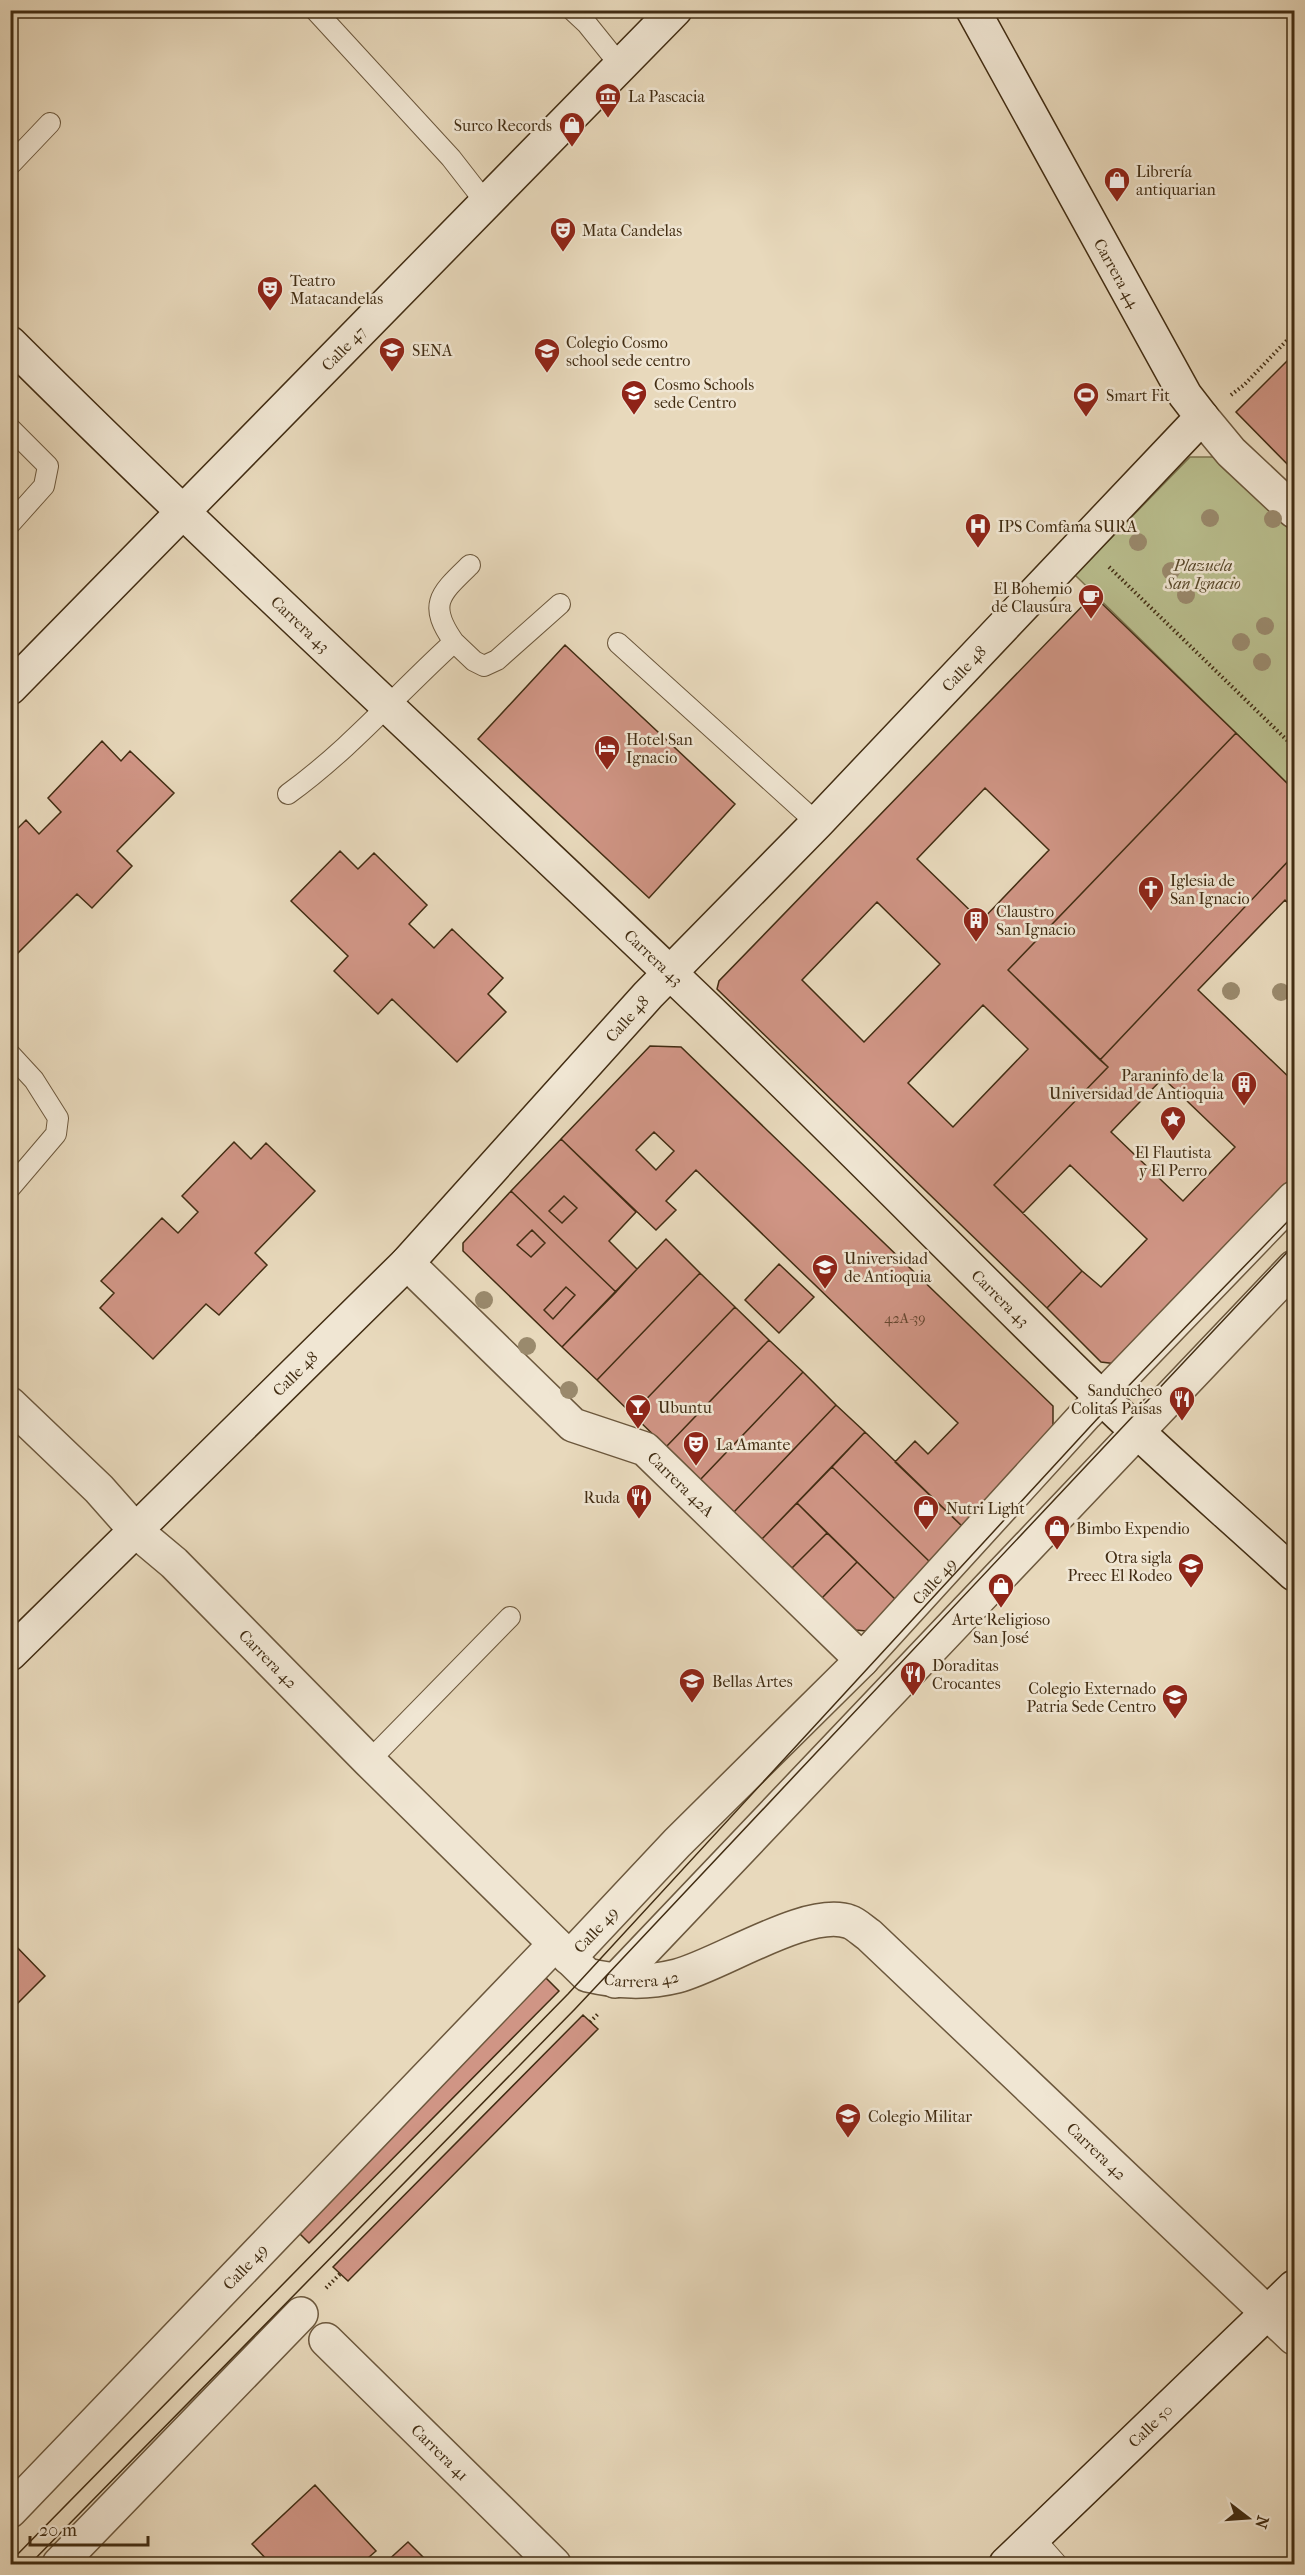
<svg xmlns="http://www.w3.org/2000/svg" width="1305" height="2575" font-family="'IM FELL French Canon',serif">
	<style>
		.green { fill: #b9be8e; stroke: #7e7650; stroke-width: 1.5 }
		.building { fill: #d09585; stroke: #422d13; stroke-width: 1.5; fill-rule: evenodd }
		.lines { fill: none; stroke-linecap: round; stroke-linejoin: round }
		.lane-casing { stroke: #6c583d; stroke-width: 22 }
		.street-casing { stroke: #6c583d; stroke-width: 36 }
		.secondary-casing { stroke: #422d13; stroke-width: 36 }
		.path { stroke: #422d13; stroke-width: 4; stroke-dasharray: 1.5 3; stroke-linecap: butt }
		.lane { stroke: #f0e6d3; stroke-width: 20 }
		.street { stroke: #f0e6d3; stroke-width: 33 }
		.secondary { stroke: #f0e6d3; stroke-width: 33 }
		.tram { stroke: #422d13; stroke-width: 1.5 }
		.tree { fill: #9a8a6d }
		.labels { text-anchor: middle; stroke-width: 5; stroke-linejoin: round; paint-order: stroke }
		.number-label { font-size: 14px; fill: #664730 }
		.poi-label { font-size: 16px; fill: #422d13; stroke: #f0e6d3; text-anchor: start }
		.street-label { font-size: 16px; fill: #422d13; stroke: #f0e6d3 }
		.park-label { font-size: 16px; font-style: italic; fill: #5a4a2c; stroke: #f0e6d3 }
	</style>
	<rect width="100%" height="100%" fill="#e8d9bc"/>
	<filter id="stains"><feTurbulence type="fractalNoise" baseFrequency=".00333" numOctaves="4"/><feColorMatrix values="0 0 0 0 .2 0 0 0 0 .09 0 0 0 0 .02 0 0 0 .5 -.17"/></filter>
	<radialGradient id="worn" r=".72"><stop offset=".6" stop-color="#630" stop-opacity="0"/><stop offset="1" stop-color="#630" stop-opacity=".3"/></radialGradient>
	<path class="green" d="M1190,457H1215L1294,534V790L1075,575Z"/>
	<path class="building" d="M1294,354V471L1236,412Z
		M1093,595L1236,733L1008,970L1108,1067L994,1185L1082,1271L1047,1308L717,989L719,981ZM985,788L1049,850L981,921L917,859ZM877,902L940,964L864,1042L802,980ZM983,1005L1028,1049L953,1127L908,1083Z
		M565,645L735,804L649,898L478,739Z
		M1236,733L1294,790V855L1100,1060L1008,970Z
		M102,741L121,761L130,751L174,793L117,851L132,866L92,908L77,894L11,960L10,836L26,820L39,834L61,812L48,798Z
		M340,851L358,869L374,853L427,905L409,924L434,948L452,929L503,978L488,994L506,1012L457,1062L392,999L378,1014L334,971L348,956L291,901Z
		M1294,855V909L1285,900L1198,990L1294,1082V1188L1125,1365L1101,1362L1047,1308L1082,1271L1101,1287L1147,1239L1070,1165L1023,1213L994,1185L1108,1067L1100,1060ZM1163,1078L1235,1147L1183,1201L1111,1132Z
		M650,1046L681,1047L1053,1406V1436L964,1528L895,1462L915,1441L928,1454L958,1423L696,1170L666,1201L676,1210L656,1230L561,1139ZM654,1132L674,1151L656,1170L636,1150Z
		M561,1139L636,1212L609,1241L637,1269L616,1292L511,1191ZM564,1196L577,1208L562,1223L549,1211Z
		M234,1142L251,1159L266,1143L315,1191L255,1253L267,1265L219,1315L206,1304L153,1359L100,1308L114,1293L101,1281L162,1218L178,1233L198,1212L182,1196Z
		M511,1191L616,1292L562,1347L463,1251V1243ZM532,1230L545,1243L531,1257L517,1245ZM566,1287L575,1295L553,1319L544,1310Z
		M564,1196L577,1208L562,1223L549,1211Z
		M532,1230L545,1243L531,1257L517,1245Z
		M666,1239L700,1273L597,1380L562,1347Z
		M779,1264L814,1297L779,1333L745,1300Z
		M700,1273L735,1307L632,1414L597,1380Z
		M566,1287L575,1295L553,1319L544,1310Z
		M735,1307L769,1340L666,1447L632,1414Z
		M769,1340L803,1372L700,1480L666,1447Z
		M803,1372L836,1405L734,1512L700,1480Z
		M836,1405L865,1432L762,1539L734,1512Z
		M865,1432L964,1528L931,1563L832,1467Z
		M832,1467L931,1563L896,1600L797,1503Z
		M797,1503L827,1533L792,1568L762,1539Z
		M827,1533L857,1562L822,1598L792,1568Z
		M857,1562L896,1600L866,1631L856,1630L822,1598Z
		M10,1940L45,1976L10,2011Z
		M544,1976L559,1991L309,2243L294,2228Z
		M583,2015L598,2029L348,2281L333,2267Z
		M315,2485L376,2551L361,2564H271L252,2544Z
		M408,2542L430,2564H384Z"/>
	<g class="lines">
		<g class="lane-casing">
			<path id="lane" d="M315,10L451,158L486,203
				M572,10L587,24L620,65
				M10,165L50,123
				M10,428L48,466L44,486L10,524
				M454,642L474,661L484,666L497,660L560,604
				M618,643L817,823
				M288,794C349,750 398,693 454,642C427,604 440,594 470,565
				M10,1054L34,1080L58,1118L56,1134L10,1188
				M369,1761L510,1617
				M1033,2537L1057,2564"/>
		</g>
		<g class="street-casing">
			<g id="street">
				<path d="M1202,417L1231,452L1294,511"/>
				<path id="s1" d="M407,1263L573,1425L645,1449L862,1660"/>
				<path id="s2" d="M10,1404L99,1489L137,1532L174,1563L369,1761L587,1975C618,1982 645,1984 677,1976C720,1965 809,1906 850,1922C856,1924 863,1931 869,1935L1294,2338"/>
				<path id="s3" d="M569,1958L677,1843L862,1660L1086,1414L1294,1198"/>
				<path d="M615,1981L1294,1267"/>
				<path id="s4" d="M326,2340L554,2564"/>
				<path id="s5" d="M10,2511L555,1944"/>
				<path d="M59,2564L301,2314"/>
			</g>
		</g>
		<g class="secondary-casing">
			<g id="secondary">
				<path id="s6" d="M10,343C226,558 450,763 670,973C815,1110 954,1254 1097,1393C1161,1456 1229,1514 1294,1574"/>
				<path id="s7" d="M10,688L675,10"/>
				<path id="s8" d="M10,1654L407,1263L648,995L817,823L1202,417L1185,395L973,10"/>
				<path id="s9" d="M1006,2564L1294,2287"/>
			</g>
		</g>
		<path class="path" d="M1231,395L1244,385L1294,333
			M1109,567L1294,747
			M590,2022L598,2014
			M326,2288L340,2274"/>
		<use href="#lane" class="lane"/>
		<use href="#street" class="street"/>
		<use href="#secondary" class="secondary"/>
		<path class="tram" d="M10,2562L568,1994L1110,1405L1294,1215
			M30,2564L575,2009L1294,1245"/>
	</g>
	<g class="tree">
		<circle cx="1210" cy="518" r="9"/>
		<circle cx="1273" cy="519" r="9"/>
		<circle cx="1138" cy="542" r="9"/>
		<circle cx="1171" cy="571" r="9"/>
		<circle cx="1186" cy="595" r="9"/>
		<circle cx="1265" cy="626" r="9"/>
		<circle cx="1241" cy="642" r="9"/>
		<circle cx="1262" cy="662" r="9"/>
		<circle cx="1231" cy="991" r="9"/>
		<circle cx="1281" cy="992" r="9"/>
		<circle cx="484" cy="1300" r="9"/>
		<circle cx="527" cy="1346" r="9"/>
		<circle cx="569" cy="1390" r="9"/>
	</g>
	<defs>
		<g id="museum-pin" transform="scale(1.35)"><path d="M0 17L-7.5 6A9.5 9.5 0 1 1 7.5 6Z" fill="#8f2418" stroke="#f0e6d3"/><path d="M0-6L6-3V-2H-6V-3ZM-5-1h2V3h-2ZM-1-1h2V3h-2ZM3-1h2V3H3ZM-6 4H6V6H-6Z" fill="#fff"/></g>
		<g id="shop-pin" transform="scale(1.35)"><path d="M0 17L-7.5 6A9.5 9.5 0 1 1 7.5 6Z" fill="#8f2418" stroke="#f0e6d3"/><path d="M-5-2.5h2.3a2.7 3.5 0 0 1 5.4 0H5L5.5 6h-11ZM-1.5-2.5h3a1.5 2.3 0 0 0-3 0Z" fill="#fff"/></g>
		<g id="theatre-pin" transform="scale(1.35)"><path d="M0 17L-7.5 6A9.5 9.5 0 1 1 7.5 6Z" fill="#8f2418" stroke="#f0e6d3"/><path d="M-5-5.5Q0-4 5-5.5V0Q5 5 0 6Q-5 5-5 0ZM-3.3-2.5H-1v1.5H-3.3ZM1-2.5H3.3v1.5H1ZM-2.8 1Q0 5.5 2.8 1Z" fill="#fff"/></g>
		<g id="school-pin" transform="scale(1.35)"><path d="M0 17L-7.5 6A9.5 9.5 0 1 1 7.5 6Z" fill="#8f2418" stroke="#f0e6d3"/><path d="M0-5L7-2L0 1L-7-2ZM-4 1L0 2.5L4 1V4Q0 6-4 4Z" fill="#fff"/></g>
		<g id="university-pin" transform="scale(1.35)"><path d="M0 17L-7.5 6A9.5 9.5 0 1 1 7.5 6Z" fill="#8f2418" stroke="#f0e6d3"/><path d="M0-5L7-2L0 1L-7-2ZM-4 1L0 2.5L4 1V4Q0 6-4 4Z" fill="#fff"/></g>
		<g id="stadium-pin" transform="scale(1.35)"><path d="M0 17L-7.5 6A9.5 9.5 0 1 1 7.5 6Z" fill="#8f2418" stroke="#f0e6d3"/><path d="M0-5a6.5 5 0 1 0 0 10a6.5 5 0 1 0 0-10ZM-3.5-1.8h7v3.6h-7Z" fill="#fff"/></g>
		<g id="hospital-pin" transform="scale(1.35)"><path d="M0 17L-7.5 6A9.5 9.5 0 1 1 7.5 6Z" fill="#8f2418" stroke="#f0e6d3"/><path d="M-5-5h3v3.5h4V-5h3V5h-3V1.5h-4V5h-3Z" fill="#fff"/></g>
		<g id="cafe-pin" transform="scale(1.35)"><path d="M0 17L-7.5 6A9.5 9.5 0 1 1 7.5 6Z" fill="#8f2418" stroke="#f0e6d3"/><path d="M-5.5-4.5H6V0H3Q3 3.5 0 3.5H-2.5Q-5.5 3.5-5.5 0ZM3-3.2v2h1.7v-2ZM-6 4.5H4V6H-6Z" fill="#fff"/></g>
		<g id="hotel-pin" transform="scale(1.35)"><path d="M0 17L-7.5 6A9.5 9.5 0 1 1 7.5 6Z" fill="#8f2418" stroke="#f0e6d3"/><path d="M-6-4.5h1.5V1H6V5H4.5V3h-9V5H-6ZM-4 0a1.8 1.8 0 1 1 3.6 0ZM.5 0V-2.5h3Q6-2.5 6 0Z" fill="#fff"/></g>
		<g id="church-pin" transform="scale(1.35)"><path d="M0 17L-7.5 6A9.5 9.5 0 1 1 7.5 6Z" fill="#8f2418" stroke="#f0e6d3"/><path d="M-1.2-6h2.4v3.5h3.3v2.4h-3.3V6h-2.4V-.1h-3.3v-2.4h3.3Z" fill="#fff"/></g>
		<g id="building-pin" transform="scale(1.35)"><path d="M0 17L-7.5 6A9.5 9.5 0 1 1 7.5 6Z" fill="#8f2418" stroke="#f0e6d3"/><path d="M-4-6H4V6H1V3H-1V6H-4ZM-2.5-4.3h1.7v1.8h-1.7ZM.8-4.3h1.7v1.8H.8ZM-2.5-1h1.7V.8h-1.7ZM.8-1h1.7V.8H.8Z" fill="#fff"/></g>
		<g id="sight-pin" transform="scale(1.35)"><path d="M0 17L-7.5 6A9.5 9.5 0 1 1 7.5 6Z" fill="#8f2418" stroke="#f0e6d3"/><path d="M0-6L1.8-2.2L6-1.7L2.9 1.2L3.7 5.4L0 3.3L-3.7 5.4L-2.9 1.2L-6-1.7L-1.8-2.2Z" fill="#fff"/></g>
		<g id="restaurant-pin" transform="scale(1.35)"><path d="M0 17L-7.5 6A9.5 9.5 0 1 1 7.5 6Z" fill="#8f2418" stroke="#f0e6d3"/><path d="M-5-6h1v4h1v-4h1v4h1v-4h1v5L-1.5 .5V6h-2V.5L-5-1ZM5-6V6H3V1.5H1.5Q1.5-4 5-6Z" fill="#fff"/></g>
		<g id="bar-pin" transform="scale(1.35)"><path d="M0 17L-7.5 6A9.5 9.5 0 1 1 7.5 6Z" fill="#8f2418" stroke="#f0e6d3"/><path d="M-6-5H6L.8 .8V4.5H3.5V6h-7V4.5H-.8V.8Z" fill="#fff"/></g>
	</defs>
	<g fill-rule="evenodd">
		<use href="#museum-pin" x="608" y="96"/>
		<use href="#shop-pin" x="572" y="125"/>
		<use href="#shop-pin" x="1117" y="180"/>
		<use href="#theatre-pin" x="563" y="230"/>
		<use href="#theatre-pin" x="270" y="289"/>
		<use href="#school-pin" x="392" y="350"/>
		<use href="#university-pin" x="547" y="351"/>
		<use href="#university-pin" x="634" y="393"/>
		<use href="#stadium-pin" x="1086" y="395"/>
		<use href="#hospital-pin" x="978" y="526"/>
		<use href="#cafe-pin" x="1091" y="597"/>
		<use href="#hotel-pin" x="607" y="748"/>
		<use href="#church-pin" x="1151" y="889"/>
		<use href="#building-pin" x="976" y="920"/>
		<use href="#building-pin" x="1244" y="1084"/>
		<use href="#sight-pin" x="1173" y="1119"/>
		<use href="#university-pin" x="825" y="1267"/>
		<use href="#restaurant-pin" x="1182" y="1399"/>
		<use href="#bar-pin" x="638" y="1407"/>
		<use href="#theatre-pin" x="696" y="1444"/>
		<use href="#restaurant-pin" x="639" y="1497"/>
		<use href="#shop-pin" x="926" y="1508"/>
		<use href="#shop-pin" x="1057" y="1528"/>
		<use href="#school-pin" x="1191" y="1566"/>
		<use href="#shop-pin" x="1001" y="1586"/>
		<use href="#restaurant-pin" x="913" y="1674"/>
		<use href="#school-pin" x="692" y="1681"/>
		<use href="#school-pin" x="1175" y="1697"/>
		<use href="#school-pin" x="848" y="2116"/>
	</g>
	<g class="labels">
		<g class="number-label">
			<text x="905" y="1323">42A-39</text>
		</g>
		<g class="poi-label">
			<text x="628" y="102">La Pascacia</text>
			<text x="552" y="131" text-anchor="end">Surco Records</text>
			<text x="1136" y="177">Librería<tspan x="1136" dy="18">antiquarian</tspan></text>
			<text x="582" y="236">Mata Candelas</text>
			<text x="290" y="286">Teatro<tspan x="290" dy="18">Matacandelas</tspan></text>
			<text x="566" y="348">Colegio Cosmo<tspan x="566" dy="18">school sede centro</tspan></text>
			<text x="412" y="356">SENA</text>
			<text x="654" y="390">Cosmo Schools<tspan x="654" dy="18">sede Centro</tspan></text>
			<text x="1106" y="401">Smart Fit</text>
			<text x="998" y="532">IPS Comfama SURA</text>
			<text x="1072" y="594" text-anchor="end">El Bohemio<tspan x="1072" dy="18">de Clausura</tspan></text>
			<text x="626" y="745">Hotel San<tspan x="626" dy="18">Ignacio</tspan></text>
			<text x="1170" y="886">Iglesia de<tspan x="1170" dy="18">San Ignacio</tspan></text>
			<text x="996" y="917">Claustro<tspan x="996" dy="18">San Ignacio</tspan></text>
			<text x="1224" y="1081" text-anchor="end">Paraninfo de la<tspan x="1224" dy="18">Universidad de Antioquia</tspan></text>
			<text x="1173" y="1158" text-anchor="middle">El Flautista<tspan x="1173" dy="18">y El Perro</tspan></text>
			<text x="844" y="1264">Universidad<tspan x="844" dy="18">de Antioquia</tspan></text>
			<text x="1162" y="1396" text-anchor="end">Sanducheo<tspan x="1162" dy="18">Colitas Paisas</tspan></text>
			<text x="658" y="1413">Ubuntu</text>
			<text x="716" y="1450">La Amante</text>
			<text x="620" y="1503" text-anchor="end">Ruda</text>
			<text x="946" y="1514">Nutri Light</text>
			<text x="1076" y="1534">Bimbo Expendio</text>
			<text x="1172" y="1563" text-anchor="end">Otra sigla<tspan x="1172" dy="18">Preec El Rodeo</tspan></text>
			<text x="1001" y="1625" text-anchor="middle">Arte Religioso<tspan x="1001" dy="18">San José</tspan></text>
			<text x="932" y="1671">Doraditas<tspan x="932" dy="18">Crocantes</tspan></text>
			<text x="712" y="1687">Bellas Artes</text>
			<text x="1156" y="1694" text-anchor="end">Colegio Externado<tspan x="1156" dy="18">Patria Sede Centro</tspan></text>
			<text x="868" y="2122">Colegio Militar</text>
		</g>
		<g class="street-label">
			<text transform="translate(1117 273) rotate(61)" y="6">Carrera 44</text>
			<text dy="6" stroke="none"><textPath href="#s7" startOffset="476">Calle 47</textPath></text>
			<text dy="6" stroke="none"><textPath href="#s6" startOffset="404">Carrera 43</textPath></text>
			<text dy="6" stroke="none"><textPath href="#s8" startOffset="1372">Calle 48</textPath></text>
			<text dy="6" stroke="none"><textPath href="#s6" startOffset="890">Carrera 43</textPath></text>
			<text dy="6" stroke="none"><textPath href="#s8" startOffset="886">Calle 48</textPath></text>
			<text dy="6" stroke="none"><textPath href="#s6" startOffset="1376">Carrera 43</textPath></text>
			<text dy="6" stroke="none"><textPath href="#s8" startOffset="400">Calle 48</textPath></text>
			<text dy="6" stroke="none"><textPath href="#s1" startOffset="358">Carrera 42A</textPath></text>
			<text dy="6" stroke="none"><textPath href="#s3" startOffset="525">Calle 49</textPath></text>
			<text dy="6" stroke="none"><textPath href="#s2" startOffset="363">Carrera 42</textPath></text>
			<text dy="6" stroke="none"><textPath href="#s3" startOffset="39">Calle 49</textPath></text>
			<text dy="6" stroke="none"><textPath href="#s2" startOffset="867">Carrera 42</textPath></text>
			<text dy="6" stroke="none"><textPath href="#s2" startOffset="1424">Carrera 42</textPath></text>
			<text dy="6" stroke="none"><textPath href="#s5" startOffset="339">Calle 49</textPath></text>
			<text dy="6" stroke="none"><textPath href="#s9" startOffset="200">Calle 50</textPath></text>
			<text dy="6" stroke="none"><textPath href="#s4" startOffset="160">Carrera 41</textPath></text>
		</g>
		<g class="park-label">
			<text x="1203" y="571">Plazuela<tspan x="1203" dy="18">San Ignacio</tspan></text>
		</g>
	</g>
	<rect width="1305" height="2575" fill="none" stroke="#e8d9bc" stroke-width="36"/>
	<rect x="12" y="12" width="1281" height="2551" fill="none" stroke="#422d13" stroke-width="3"/>
	<rect x="18" y="18" width="1269" height="2539" fill="none" stroke="#422d13" stroke-width="1.5"/>
	<g transform="translate(1248 2518) rotate(107)" stroke="#f0e6d3" stroke-width="4.5" paint-order="stroke">
	<path d="M0-4.5L10 22L0 15L-10 22Z" fill="#422d13"/>
	<text y="-9" font-size="16" font-weight="bold" text-anchor="middle" fill="#422d13">N</text>
	</g>
	<path d="M30 2536v9h118v-9" fill="none" stroke="#422d13" stroke-width="3"/>
	<text x="39" y="2536" font-size="18" fill="#422d13" stroke="#f0e6d3" stroke-width="4.5" paint-order="stroke">20 m</text>
	<rect width="100%" height="100%" filter="url(#stains)"/>
	<rect width="100%" height="100%" fill="url(#worn)"/>
</svg>
